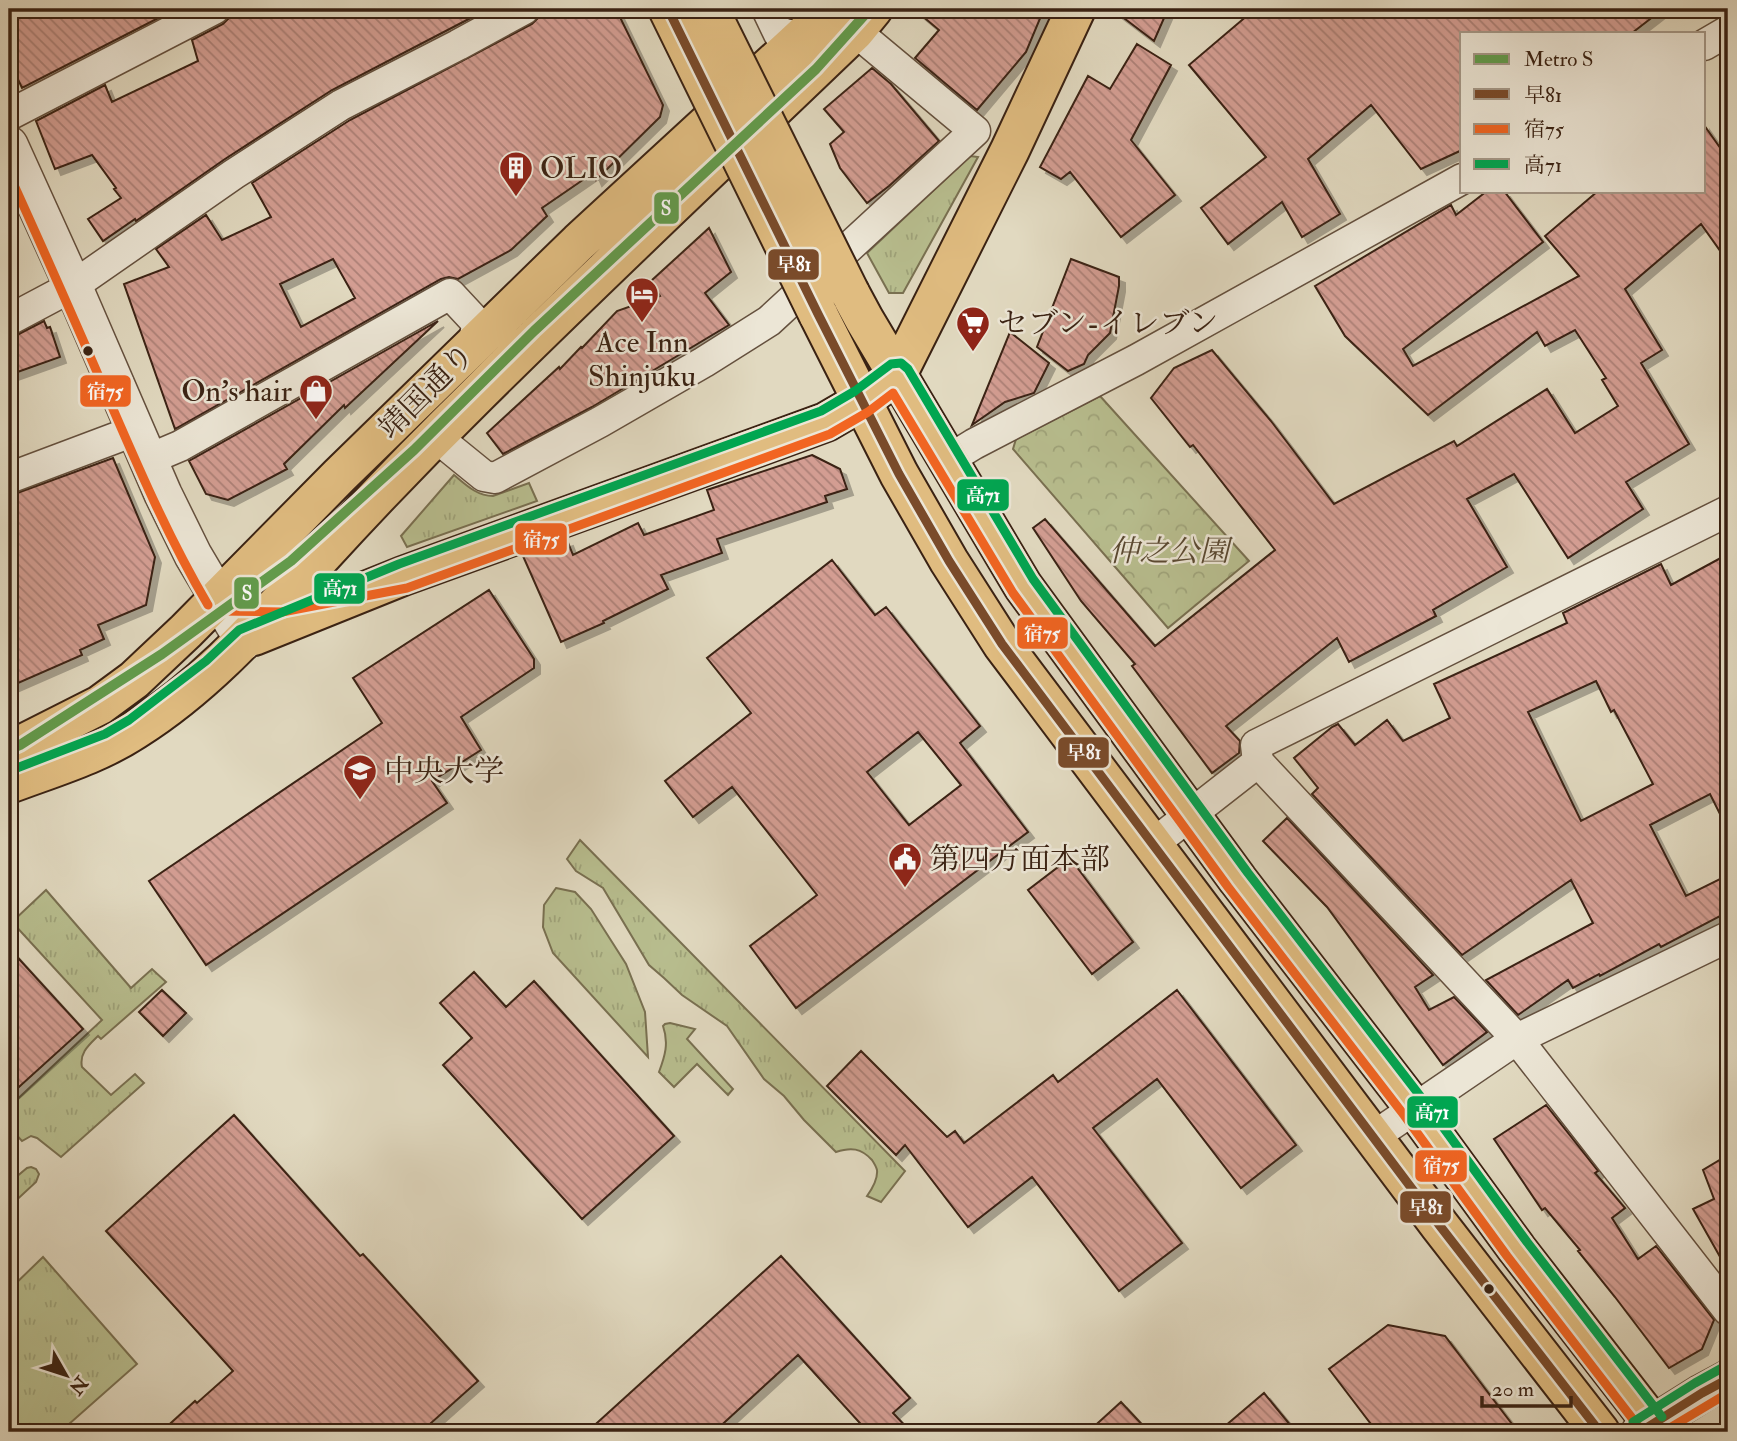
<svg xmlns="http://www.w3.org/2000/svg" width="1737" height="1441" font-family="'IM FELL Double Pica','Noto Serif JP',serif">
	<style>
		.grass { fill: url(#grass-tufts); stroke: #797051; stroke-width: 2 }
		.park { fill: url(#park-crowns); stroke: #797051; stroke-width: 2 }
		.building { fill: url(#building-back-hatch); stroke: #3a2213; stroke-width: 2; fill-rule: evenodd; filter: url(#shadow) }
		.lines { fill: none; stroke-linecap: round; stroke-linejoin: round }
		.minor-casing { stroke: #64503e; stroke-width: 33 }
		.tertiary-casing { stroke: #64503e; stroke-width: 40 }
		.primary-casing { stroke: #3a2213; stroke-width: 42 }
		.minor { stroke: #ece6d6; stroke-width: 30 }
		.tertiary { stroke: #ece6d6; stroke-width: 37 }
		.primary { stroke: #e0bc80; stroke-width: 38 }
		.primary-bridge-casing { stroke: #3a2213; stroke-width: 42; stroke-linecap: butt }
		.primary-bridge { stroke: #e0bc80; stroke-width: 38 }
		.bus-1-casing { stroke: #ece6d6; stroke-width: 14 }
		.bus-2-casing { stroke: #ece6d6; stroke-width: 14 }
		.bus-3-casing { stroke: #ece6d6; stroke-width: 14 }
		.bus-1 { stroke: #7a4b2a; stroke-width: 9 }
		.bus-2 { stroke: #f26522; stroke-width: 9 }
		.bus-3 { stroke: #00a651; stroke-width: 9 }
		.metro-1-casing { stroke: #ece6d6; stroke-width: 16 }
		.metro-1 { stroke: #629c4c; stroke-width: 10 }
		.bus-dot { fill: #3a2213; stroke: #ece6d6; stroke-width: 2.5 }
		.labels { text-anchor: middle; stroke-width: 5; stroke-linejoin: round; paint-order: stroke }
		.poi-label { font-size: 30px; fill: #3a2213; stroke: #ece6d6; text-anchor: start }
		.street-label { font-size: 30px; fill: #3a2213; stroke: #ece6d6 }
		.park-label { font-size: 30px; font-style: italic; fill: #5a4932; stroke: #ece6d6 }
		.line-badge { stroke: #ece6d6; stroke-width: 2.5 }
		.badge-label { font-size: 19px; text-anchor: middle; font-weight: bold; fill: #fff }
	</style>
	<defs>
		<pattern id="grass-tufts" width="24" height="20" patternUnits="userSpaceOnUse" patternTransform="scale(1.75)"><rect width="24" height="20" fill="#b8be8f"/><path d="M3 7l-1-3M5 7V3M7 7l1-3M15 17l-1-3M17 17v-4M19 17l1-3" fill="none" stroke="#9fa37a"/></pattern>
		<pattern id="park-crowns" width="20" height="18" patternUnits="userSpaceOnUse" patternTransform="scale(1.75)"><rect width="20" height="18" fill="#b8be8f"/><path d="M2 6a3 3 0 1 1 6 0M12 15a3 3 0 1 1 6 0" fill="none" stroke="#9fa37a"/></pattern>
		<pattern id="building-back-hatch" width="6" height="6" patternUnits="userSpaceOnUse" patternTransform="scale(1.75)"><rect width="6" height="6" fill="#d39d92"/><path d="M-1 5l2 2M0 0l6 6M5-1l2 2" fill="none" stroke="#ac8076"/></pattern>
		<filter id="shadow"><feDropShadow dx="6" dy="6" stdDeviation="0" flood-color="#0004"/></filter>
	</defs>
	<rect width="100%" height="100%" fill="#e1d9c0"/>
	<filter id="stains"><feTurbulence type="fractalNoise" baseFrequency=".00286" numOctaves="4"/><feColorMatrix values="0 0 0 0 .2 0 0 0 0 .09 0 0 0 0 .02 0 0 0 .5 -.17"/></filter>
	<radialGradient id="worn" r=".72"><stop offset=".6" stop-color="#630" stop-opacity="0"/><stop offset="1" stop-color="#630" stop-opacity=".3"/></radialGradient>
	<path class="grass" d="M970,156L978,157L903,293H889L867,253Z
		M454,475C466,485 477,496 493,496L529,483L537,501L407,547L401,536Z
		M580,840L905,1171L881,1202L867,1196C872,1189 878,1179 877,1170C876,1166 874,1163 872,1160C861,1148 851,1147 836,1152L804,1120L784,1096L764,1079L727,1026L682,995L664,978L649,965L603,888L576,871L567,859Z
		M556,888L575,892L591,909L626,964L645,1012L648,1057L553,953L543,927L544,905Z
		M46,890L131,988L152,969L166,982L101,1039L98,1036C89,1045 79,1053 82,1067L111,1095L135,1074L144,1083L61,1157L37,1138L31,1136L22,1141L9,1127V1107L102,1020L12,922Z
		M670,1023L695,1029L687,1039L733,1089L728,1095L697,1064L674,1087L659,1072C665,1056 669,1043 663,1026L665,1024Z
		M31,1167L36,1169L39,1174L36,1182L9,1207V1183L27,1168Z
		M43,1257L137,1364L60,1432H9V1290Z"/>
	<path class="park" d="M1100,396L1249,561L1168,628L1013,449L1016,439Z"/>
	<path class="building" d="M9,9H176L22,88L9,60Z
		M231,9H488L332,90L225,159L136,221L135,219L103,241L88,219L121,198L114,189L116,188L92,155L55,169L36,121L105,85L112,102L198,61L192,40L223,24L229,18Z
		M541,9H616L663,105L660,117L596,180L593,173L542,208L547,216L511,250L458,279L449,277L441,279L175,429L124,284L169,267L156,249L206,215L222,240L271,217L252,183L350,120L532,24L539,17ZM333,259L355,298L301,327L280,284Z
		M914,9H1044L1026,52L977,110L915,58L939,30Z
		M1112,9H1168L1154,41Z
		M1255,9H1663L1632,33H1462V150L1421,169L1371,105L1308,159L1340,214L1302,237L1282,202L1228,244L1201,208L1266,157L1189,65Z
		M1137,44L1171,65L1131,140L1175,195L1121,237L1070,172L1061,179L1040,167L1088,76L1110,89Z
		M872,68L891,84L939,141L889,186L867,203L840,168L830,144L844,132L824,109Z
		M1704,125L1728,159V262L1701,224L1625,289L1662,350L1641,363L1689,444L1626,482L1643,509L1568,558L1514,474L1467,499L1507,567L1433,610L1436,616L1349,662L1337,638L1226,726L1240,741L1239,753L1212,773L1132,666L1135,664L1081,601L1033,528L1045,519L1155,646L1275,550L1193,445L1190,447L1151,398L1174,368L1212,350L1271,421L1334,504L1454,441L1457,446L1547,389L1575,433L1618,406L1602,380L1606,378L1575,330L1545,346L1537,332L1428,415L1345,336L1315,286L1451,205L1456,215L1487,191H1504L1543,242L1403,349L1413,366L1579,276L1545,236L1598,191H1704Z
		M709,228L731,272L705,293L729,325L592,407L503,454L487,433L559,367L560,369L581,347L582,348L617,311L660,296L651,281Z
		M1071,259L1119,277V286L1110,333L1088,355L1084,364L1068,371L1037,347Z
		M44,321L47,328L50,327L60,357L9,375V337L17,335Z
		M438,321L345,408L344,405L284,464L287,469L228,500L206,494L189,461Z
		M1010,332L1049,363L1034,393L1005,402L972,425Z
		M812,455L840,469L847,489L825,496L827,502L717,539L722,553L661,575L668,589L603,621L604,623L561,642L523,556L567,540L573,555L638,523L644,535L714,510L707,490Z
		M113,458L155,557L146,605L98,625L104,639L80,650L82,655L9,687V496Z
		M1728,554V830L1710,794L1650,825L1686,896L1728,875V912L1661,947L1659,944L1600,976L1599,974L1573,988L1568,980L1518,1015L1486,980L1593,923L1571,880L1462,955L1312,794L1318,788L1294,758L1332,727L1338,724L1355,745L1387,720L1403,741L1450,718L1434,684L1567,623L1563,613L1661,564L1671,585ZM1596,681L1611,712L1614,710L1653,784L1581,821L1528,712Z
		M832,560L875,615L886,607L980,726L960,743L1028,832L796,1008L750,946L817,895L732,787L693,817L665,781L751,713L707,658ZM918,732L961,785L909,825L867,772Z
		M489,590L534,659V668L461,717L481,750L432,781L447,803L206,965L149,881L382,723L353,678Z
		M1287,818L1433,975L1415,987L1429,1010L1454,997L1487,1032L1443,1065L1327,907L1263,841Z
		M1070,858L1133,942L1092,974L1028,890Z
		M9,948L83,1029L9,1096Z
		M474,972L506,1007L534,981L674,1136L582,1219L443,1065L472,1038L440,1003Z
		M162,990L186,1013L163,1036L139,1012Z
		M1177,990L1296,1145L1241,1188L1157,1079L1093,1128L1182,1243L1119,1291L1032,1177L968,1227L905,1145L896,1155L827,1086L861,1051L947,1137L955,1131L964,1143L1053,1075L1058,1082Z
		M1546,1105L1598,1171L1595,1173L1625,1208L1612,1218L1638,1259L1656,1246L1714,1320L1702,1349L1669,1368L1615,1297L1578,1251L1580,1250L1545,1208L1542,1210L1494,1139Z
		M234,1115L360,1256L363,1254L478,1381L421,1432H161L195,1401L197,1403L233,1371L106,1231Z
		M1728,1155V1271L1693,1209L1714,1199L1703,1170Z
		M781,1256L910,1398L893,1413L911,1432H868L798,1355L714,1432H587Z
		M1388,1325L1445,1336L1518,1432H1377L1329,1369Z
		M1264,1393L1296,1432H1218Z
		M1121,1402L1149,1432H1088Z"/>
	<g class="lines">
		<g class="minor-casing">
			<path id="minor" d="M767,9L779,34L803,36
				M1704,45L1728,31
				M9,115L214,9
				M9,320L73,286L234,174L341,105L458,45L524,9
				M436,437L484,476L495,478L600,422L704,362L769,321L975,131L855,31
				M147,460L180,446L450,294L477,323L474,344
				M948,460L974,444L1136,360L1462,179
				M9,478L134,431
				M1728,511L1256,745L1258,762L1517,1039L1728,1310
				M1153,844L1258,762
				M1373,1137L1517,1039L1728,937"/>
		</g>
		<g class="tertiary-casing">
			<path id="tertiary" d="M9,145L73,286L163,494L193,555L244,641
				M1640,1432L1702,1393L1728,1379"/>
		</g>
		<g class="primary-casing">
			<path id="primary" d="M850,293L864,319L1023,586L1238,880L1414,1108L1517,1249L1659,1432
				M818,314L899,474L949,561L1002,644L1440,1226L1600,1432
				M254,636L403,576L826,422L862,401L897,375L1010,150L1076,9
				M9,751L100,705L134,680L186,631L339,476L579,242L803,36L830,9
				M9,784C51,768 97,755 135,730C208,684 262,621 319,559C371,502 424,447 479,393C602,271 729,152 855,31L873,9"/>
		</g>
		<use href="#minor" class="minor"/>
		<use href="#tertiary" class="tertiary"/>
		<use href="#primary" class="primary"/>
		<g class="primary-bridge-casing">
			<path id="primary-bridge" d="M668,9L818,314
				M709,9L850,293"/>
		</g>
		<use href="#primary-bridge" class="primary-bridge"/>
		<g class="bus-1-casing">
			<path id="bus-1" d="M668,9L818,314L899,474L949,561L1002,644L1440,1226L1600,1432
				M1640,1432L1702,1393L1728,1379"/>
		</g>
		<g class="bus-2-casing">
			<path id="bus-2" d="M9,174C40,242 70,310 100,379C134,457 165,532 208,605
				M219,611L282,612L407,588L830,434L868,412L893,393L1013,593L1228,887L1404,1115L1507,1256L1642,1431
				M1663,1432L1728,1393"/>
		</g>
		<g class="bus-3-casing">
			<path id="bus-3" d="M9,771L105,734L129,720L206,661L239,630L399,564L821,411L855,391L891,364L901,363L908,369L1033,579L1248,873L1424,1101L1527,1242L1662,1417
				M1633,1422L1695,1383L1722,1368"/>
		</g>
		<use href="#bus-1" class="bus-1"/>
		<use href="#bus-2" class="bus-2"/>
		<use href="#bus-3" class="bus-3"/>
		<g class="metro-1-casing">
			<path id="metro-1" d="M9,750L20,745L162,654L291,561L414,450L534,331L816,69L870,9"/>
		</g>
		<use href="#metro-1" class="metro-1"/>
	</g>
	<defs>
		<g id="building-pin" transform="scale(1.75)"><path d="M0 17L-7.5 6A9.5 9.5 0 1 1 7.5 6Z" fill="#8f2418" stroke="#ece6d6"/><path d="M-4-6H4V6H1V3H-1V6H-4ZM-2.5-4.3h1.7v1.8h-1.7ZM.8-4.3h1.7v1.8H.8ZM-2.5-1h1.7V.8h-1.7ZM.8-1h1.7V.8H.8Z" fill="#fff"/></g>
		<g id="hotel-pin" transform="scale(1.75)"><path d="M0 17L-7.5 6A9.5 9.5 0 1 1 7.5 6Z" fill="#8f2418" stroke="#ece6d6"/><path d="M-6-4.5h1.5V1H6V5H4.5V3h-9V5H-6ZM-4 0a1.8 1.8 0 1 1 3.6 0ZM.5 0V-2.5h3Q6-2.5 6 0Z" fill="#fff"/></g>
		<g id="supermarket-pin" transform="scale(1.75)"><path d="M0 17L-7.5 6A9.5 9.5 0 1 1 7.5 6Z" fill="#8f2418" stroke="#ece6d6"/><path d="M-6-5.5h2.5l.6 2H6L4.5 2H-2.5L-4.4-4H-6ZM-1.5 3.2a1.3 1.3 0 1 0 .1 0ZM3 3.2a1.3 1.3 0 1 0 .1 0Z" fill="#fff"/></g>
		<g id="shop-pin" transform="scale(1.75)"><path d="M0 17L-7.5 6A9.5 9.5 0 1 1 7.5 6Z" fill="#8f2418" stroke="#ece6d6"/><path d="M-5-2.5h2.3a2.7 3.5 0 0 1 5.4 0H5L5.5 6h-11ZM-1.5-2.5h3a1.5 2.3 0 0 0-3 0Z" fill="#fff"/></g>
		<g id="university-pin" transform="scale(1.75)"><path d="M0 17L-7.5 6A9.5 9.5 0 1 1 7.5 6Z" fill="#8f2418" stroke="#ece6d6"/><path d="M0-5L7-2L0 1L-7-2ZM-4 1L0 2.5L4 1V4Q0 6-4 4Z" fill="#fff"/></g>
		<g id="civic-pin" transform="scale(1.75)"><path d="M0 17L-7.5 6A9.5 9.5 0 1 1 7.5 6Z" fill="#8f2418" stroke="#ece6d6"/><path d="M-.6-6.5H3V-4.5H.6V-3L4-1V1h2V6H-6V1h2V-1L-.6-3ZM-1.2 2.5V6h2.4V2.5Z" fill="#fff"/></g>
	</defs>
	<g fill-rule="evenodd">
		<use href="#building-pin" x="516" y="168"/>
		<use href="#hotel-pin" x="642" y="294"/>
		<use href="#supermarket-pin" x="973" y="323"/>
		<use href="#shop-pin" x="316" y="391"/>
		<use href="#university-pin" x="360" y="771"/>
		<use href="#civic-pin" x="905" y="859"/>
	</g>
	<g class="bus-dot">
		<circle cx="88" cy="351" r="6"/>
		<circle cx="1489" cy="1289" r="6"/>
	</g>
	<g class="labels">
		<g class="poi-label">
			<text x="540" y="178">OLIO</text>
			<text x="998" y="333">セブン-イレブン</text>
			<text x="642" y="352" text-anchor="middle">Ace Inn<tspan x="642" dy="34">Shinjuku</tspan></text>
			<text x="292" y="401" text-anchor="end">On's hair</text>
			<text x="384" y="781">中央大学</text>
			<text x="930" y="869">第四方面本部</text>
		</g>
		<g class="street-label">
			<text transform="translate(426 391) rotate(-45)" y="10">靖国通り</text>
		</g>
		<g class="park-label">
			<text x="1169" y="561">仲之公園</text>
		</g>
	</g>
	<g class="line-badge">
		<rect x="653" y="191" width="27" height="34" rx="7" fill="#629c4c"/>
		<rect x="767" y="248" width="53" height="33" rx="7" fill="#7a4b2a"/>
		<rect x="79" y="374" width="53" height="34" rx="7" fill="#f26522"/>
		<rect x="956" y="478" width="54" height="34" rx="7" fill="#00a651"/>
		<rect x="514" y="522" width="54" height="34" rx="7" fill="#f26522"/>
		<rect x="313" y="572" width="53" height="33" rx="7" fill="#00a651"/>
		<rect x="233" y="576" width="27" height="34" rx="7" fill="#629c4c"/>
		<rect x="1016" y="616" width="53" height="34" rx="7" fill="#f26522"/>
		<rect x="1057" y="736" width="53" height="33" rx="7" fill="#7a4b2a"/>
		<rect x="1406" y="1095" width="53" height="34" rx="7" fill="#00a651"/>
		<rect x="1414" y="1149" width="54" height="34" rx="7" fill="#f26522"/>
		<rect x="1399" y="1190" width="53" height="34" rx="7" fill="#7a4b2a"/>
	</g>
	<g class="badge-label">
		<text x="666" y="215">S</text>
		<text x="794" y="271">早81</text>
		<text x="105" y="398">宿75</text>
		<text x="983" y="502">高71</text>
		<text x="541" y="546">宿75</text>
		<text x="340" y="595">高71</text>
		<text x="247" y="600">S</text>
		<text x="1042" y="640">宿75</text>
		<text x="1084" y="759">早81</text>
		<text x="1432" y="1119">高71</text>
		<text x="1441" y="1172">宿75</text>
		<text x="1426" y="1214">早81</text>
	</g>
	<rect width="1737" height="1441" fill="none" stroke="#e1d9c0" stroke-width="35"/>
	<rect x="10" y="10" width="1716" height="1420" fill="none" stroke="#3a2213" stroke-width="3.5"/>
	<rect x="18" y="18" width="1702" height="1406" fill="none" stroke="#3a2213" stroke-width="2"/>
	<rect x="1460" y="32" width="245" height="161" fill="#ece6d6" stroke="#a59888" stroke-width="2"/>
	<rect x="1474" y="54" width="35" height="10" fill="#629c4c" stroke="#a59888" stroke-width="2"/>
	<text x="1524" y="66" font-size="21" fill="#3a2213">Metro S</text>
	<rect x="1474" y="89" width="35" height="10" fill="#7a4b2a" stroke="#a59888" stroke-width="2"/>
	<text x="1524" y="102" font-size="21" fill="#3a2213">早81</text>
	<rect x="1474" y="124" width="35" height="10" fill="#f26522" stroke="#a59888" stroke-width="2"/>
	<text x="1524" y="136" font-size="21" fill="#3a2213">宿75</text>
	<rect x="1474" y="159" width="35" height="10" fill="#00a651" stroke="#a59888" stroke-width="2"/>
	<text x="1524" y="172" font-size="21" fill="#3a2213">高71</text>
	<g transform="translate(66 1375) rotate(129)" stroke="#ece6d6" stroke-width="5" paint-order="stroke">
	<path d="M0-5L12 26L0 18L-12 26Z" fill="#3a2213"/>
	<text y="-10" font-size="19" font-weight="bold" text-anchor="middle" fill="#3a2213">N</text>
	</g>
	<path d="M1482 1396v10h89v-10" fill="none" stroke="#3a2213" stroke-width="3.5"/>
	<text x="1492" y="1396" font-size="21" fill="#3a2213" stroke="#ece6d6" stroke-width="5" paint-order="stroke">20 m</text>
	<rect width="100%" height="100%" filter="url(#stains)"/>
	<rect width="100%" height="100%" fill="url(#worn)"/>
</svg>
